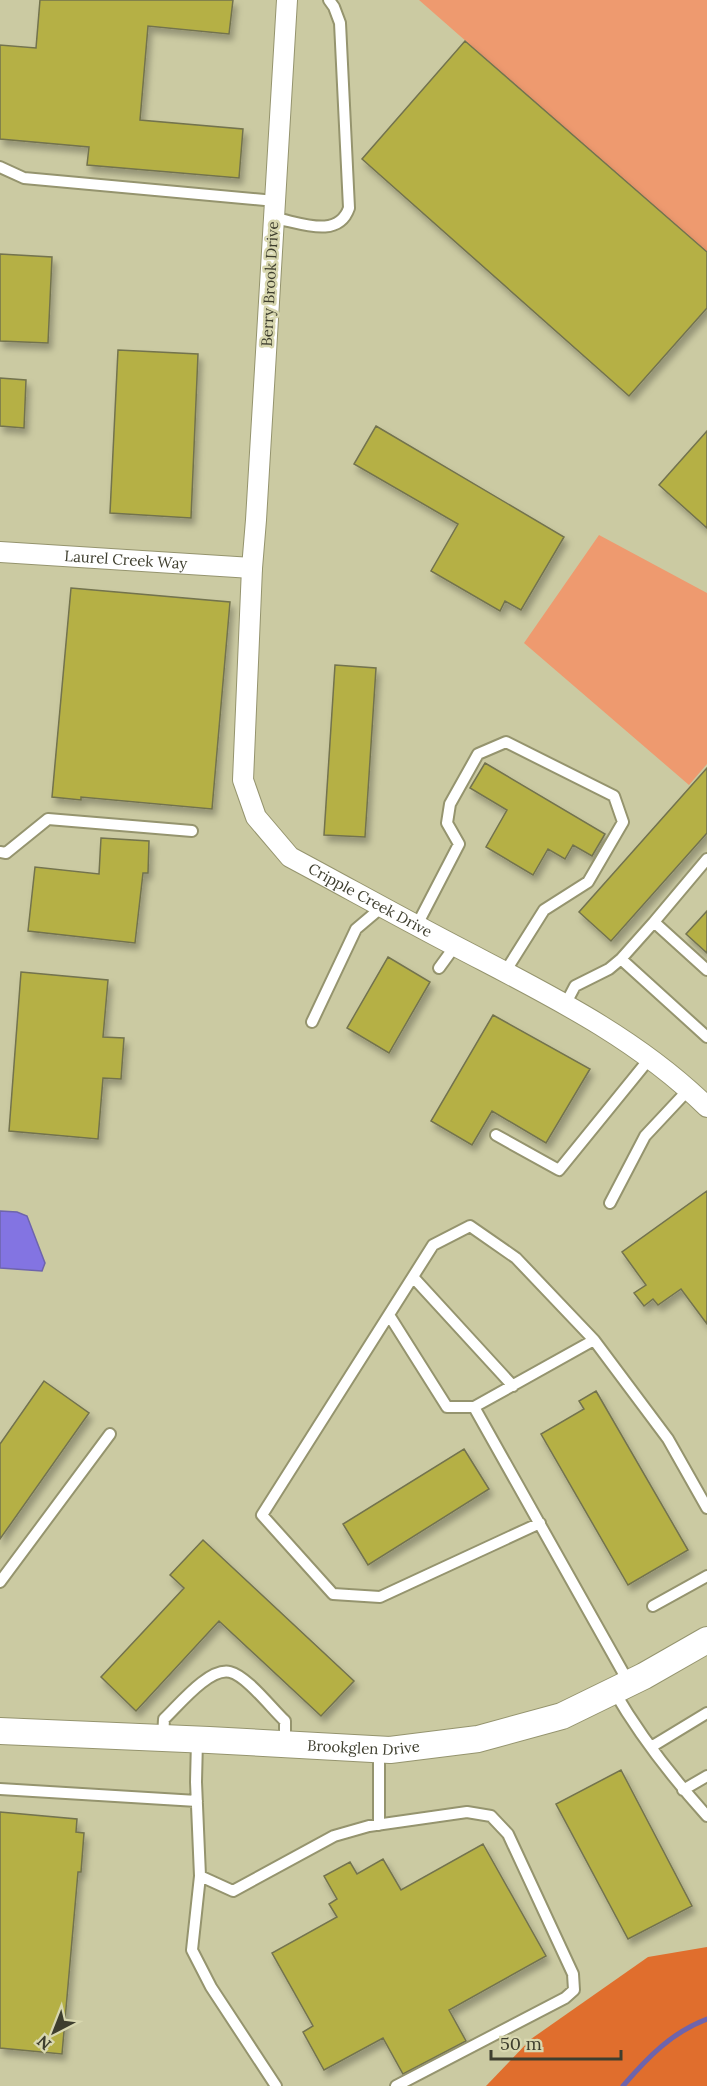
<svg xmlns="http://www.w3.org/2000/svg" width="707" height="2086" font-family="Lora,serif">
	<style>
		.green { fill: #ee9a6f }
		.forest { fill: #e06e2d }
		.water { fill: #8374e2; stroke: #6e64ac; stroke-width: 1.5 }
		.lines { fill: none; stroke-linecap: round; stroke-linejoin: round }
		.stream { stroke: #6e64ac; stroke-width: 5 }
		.building { fill: #b5b045; stroke: #73734e; stroke-width: 1.5; filter: url(#shadow) }
		.service-casing { stroke: #95946e; stroke-width: 14 }
		.minor-casing { stroke: #95946e; stroke-width: 22 }
		.tertiary-casing { stroke: #95946e; stroke-width: 28 }
		.service { stroke: #fff; stroke-width: 10 }
		.minor { stroke: #fff; stroke-width: 20 }
		.tertiary { stroke: #fff; stroke-width: 26 }
		.labels { text-anchor: middle; stroke-width: 5; stroke-linejoin: round; paint-order: stroke }
		.street-label { font-size: 15px; fill: #3e3e2e; stroke: #d8d7af }
	</style>
	<defs>
		<filter id="shadow"><feDropShadow dx="3.5" dy="6" stdDeviation="3" flood-color="#0004"/></filter>
	</defs>
	<rect width="100%" height="100%" fill="#cbcaa2"/>
	<path class="green" d="M419,0H707V252Z
		M599,535L707,593V764L689,785L524,643Z"/>
	<path class="forest" d="M707,1947V2086H486L531,2039L648,1957Z"/>
	<path class="water" d="M0,1211L17,1212L27,1216L45,1263L42,1271L0,1268Z"/>
	<g class="lines">
		<path class="stream" d="M623,2086C647,2058 672,2032 707,2019"/>
	</g>
	<path class="building" d="M40,0H233L229,34L148,26L140,120L243,129L239,178L87,165L89,147L0,139V45L36,48Z
		M465,41L707,252V308L629,396L362,159Z
		M0,254L52,257L48,343L0,341Z
		M118,350L198,354L191,518L110,513Z
		M0,378L26,380L24,428L0,426Z
		M376,426L564,537L521,610L505,601L500,611L431,571L458,524L354,464Z
		M707,431V528L659,485Z
		M71,588L230,602L212,809L81,797V800L52,797Z
		M335,665L376,668L365,837L324,835Z
		M485,763L605,834L592,856L573,845L565,859L548,849L533,875L486,847L507,810L470,788Z
		M707,768V833L611,941L579,912Z
		M101,838L149,841L148,873H143L135,943L28,931L35,867L99,874Z
		M707,911V953L686,934Z
		M388,957L430,982L389,1053L347,1028Z
		M21,972L108,980L103,1037L124,1038L121,1079L103,1078L98,1139L9,1131Z
		M493,1015L590,1069L546,1143L492,1111L472,1145L431,1121Z
		M707,1191V1324L681,1289L658,1305L653,1299L644,1306L634,1293L646,1285L622,1252Z
		M44,1381L89,1413L0,1539V1444Z
		M596,1391L688,1550L628,1585L541,1434L584,1409L579,1401Z
		M464,1449L489,1489L368,1565L343,1524Z
		M203,1540L354,1681L321,1716L219,1621L136,1711L101,1677L184,1588L170,1575Z
		M621,1770L692,1906L628,1939L556,1804Z
		M0,1812L77,1819L76,1832L84,1833L81,1872H78L62,2054L0,2048Z
		M483,1844L546,1956L449,2010L466,2041L403,2074L383,2038L324,2070L303,2032L313,2026L272,1953L337,1917L329,1904L337,1899L324,1876L350,1862L357,1874L383,1859L401,1890Z"/>
	<g class="lines">
		<g class="service-casing">
			<path id="service" d="M0,167L24,178L275,201
				M274,218C299,222 338,240 349,208L340,23L334,7L329,0
				M0,852L6,853L48,819L192,831
				M707,859L654,922L707,970
				M417,925L459,844L447,823L450,804L478,754L506,742L614,796L623,822L588,882L544,910L505,972
				M621,959L707,1037
				M439,968L455,946
				M565,1005L575,986L609,969L621,959L654,922
				M312,1022L356,929L382,907
				M496,1135L559,1170L650,1058
				M610,1203L645,1136L689,1089
				M413,1277L513,1386
				M389,1315L447,1407H474
				M540,1523L380,1597L333,1594L262,1515L433,1245L470,1226L516,1258L594,1340
				M0,1582L110,1434
				M653,1606L707,1576
				M629,1683L474,1407L594,1340L668,1439L707,1508
				M614,1691C640,1736 672,1777 707,1816
				M163,1738L164,1719C178,1706 209,1667 230,1672C247,1676 272,1709 285,1721V1744
				M197,1740L196,1782L200,1876L192,1950L211,1987L276,2086
				M651,1747L707,1713
				M379,1750V1825
				M0,1789L197,1801
				M683,1790L707,1776
				M200,1876L233,1891L334,1836L369,1826L467,1812L491,1816L508,1834L573,1974L574,1990L565,1998L396,2086"/>
		</g>
		<g class="minor-casing">
			<g id="minor">
				<path id="s1" d="M287,0L256,520L252,568L243,780L256,817L290,857C348,888 405,920 463,950C549,995 637,1038 707,1107"/>
				<path id="s2" d="M0,552L252,568"/>
			</g>
		</g>
		<g class="tertiary-casing">
			<g id="tertiary">
				<path id="s3" d="M0,1731L209,1740L390,1750L478,1739L562,1716L644,1676L707,1640"/>
			</g>
		</g>
		<use href="#service" class="service"/>
		<use href="#minor" class="minor"/>
		<use href="#tertiary" class="tertiary"/>
	</g>
	<g class="labels">
		<g class="street-label">
			<text transform="translate(270 284) rotate(-87)" y="5">Berry Brook Drive</text>
			<text dy="5" stroke="none"><textPath href="#s2" startOffset="126">Laurel Creek Way</textPath></text>
			<text dy="5" stroke="none"><textPath href="#s1" startOffset="964">Cripple Creek Drive</textPath></text>
			<text dy="5" stroke="none"><textPath href="#s3" startOffset="364">Brookglen Drive</textPath></text>
		</g>
	</g>
	<g transform="translate(54 2032) rotate(222)" stroke="#d8d7af" stroke-width="4.5" paint-order="stroke">
	<path d="M0-4.5L10 22L0 15L-10 22Z" fill="#3e3e2e"/>
	<text y="-9" font-size="16" font-weight="bold" text-anchor="middle" fill="#3e3e2e">N</text>
	</g>
	<path d="M491 2050v9h130v-9" fill="none" stroke="#3e3e2e" stroke-width="3"/>
	<text x="500" y="2050" font-size="18" fill="#3e3e2e" stroke="#d8d7af" stroke-width="4.5" paint-order="stroke">50 m</text>
</svg>
